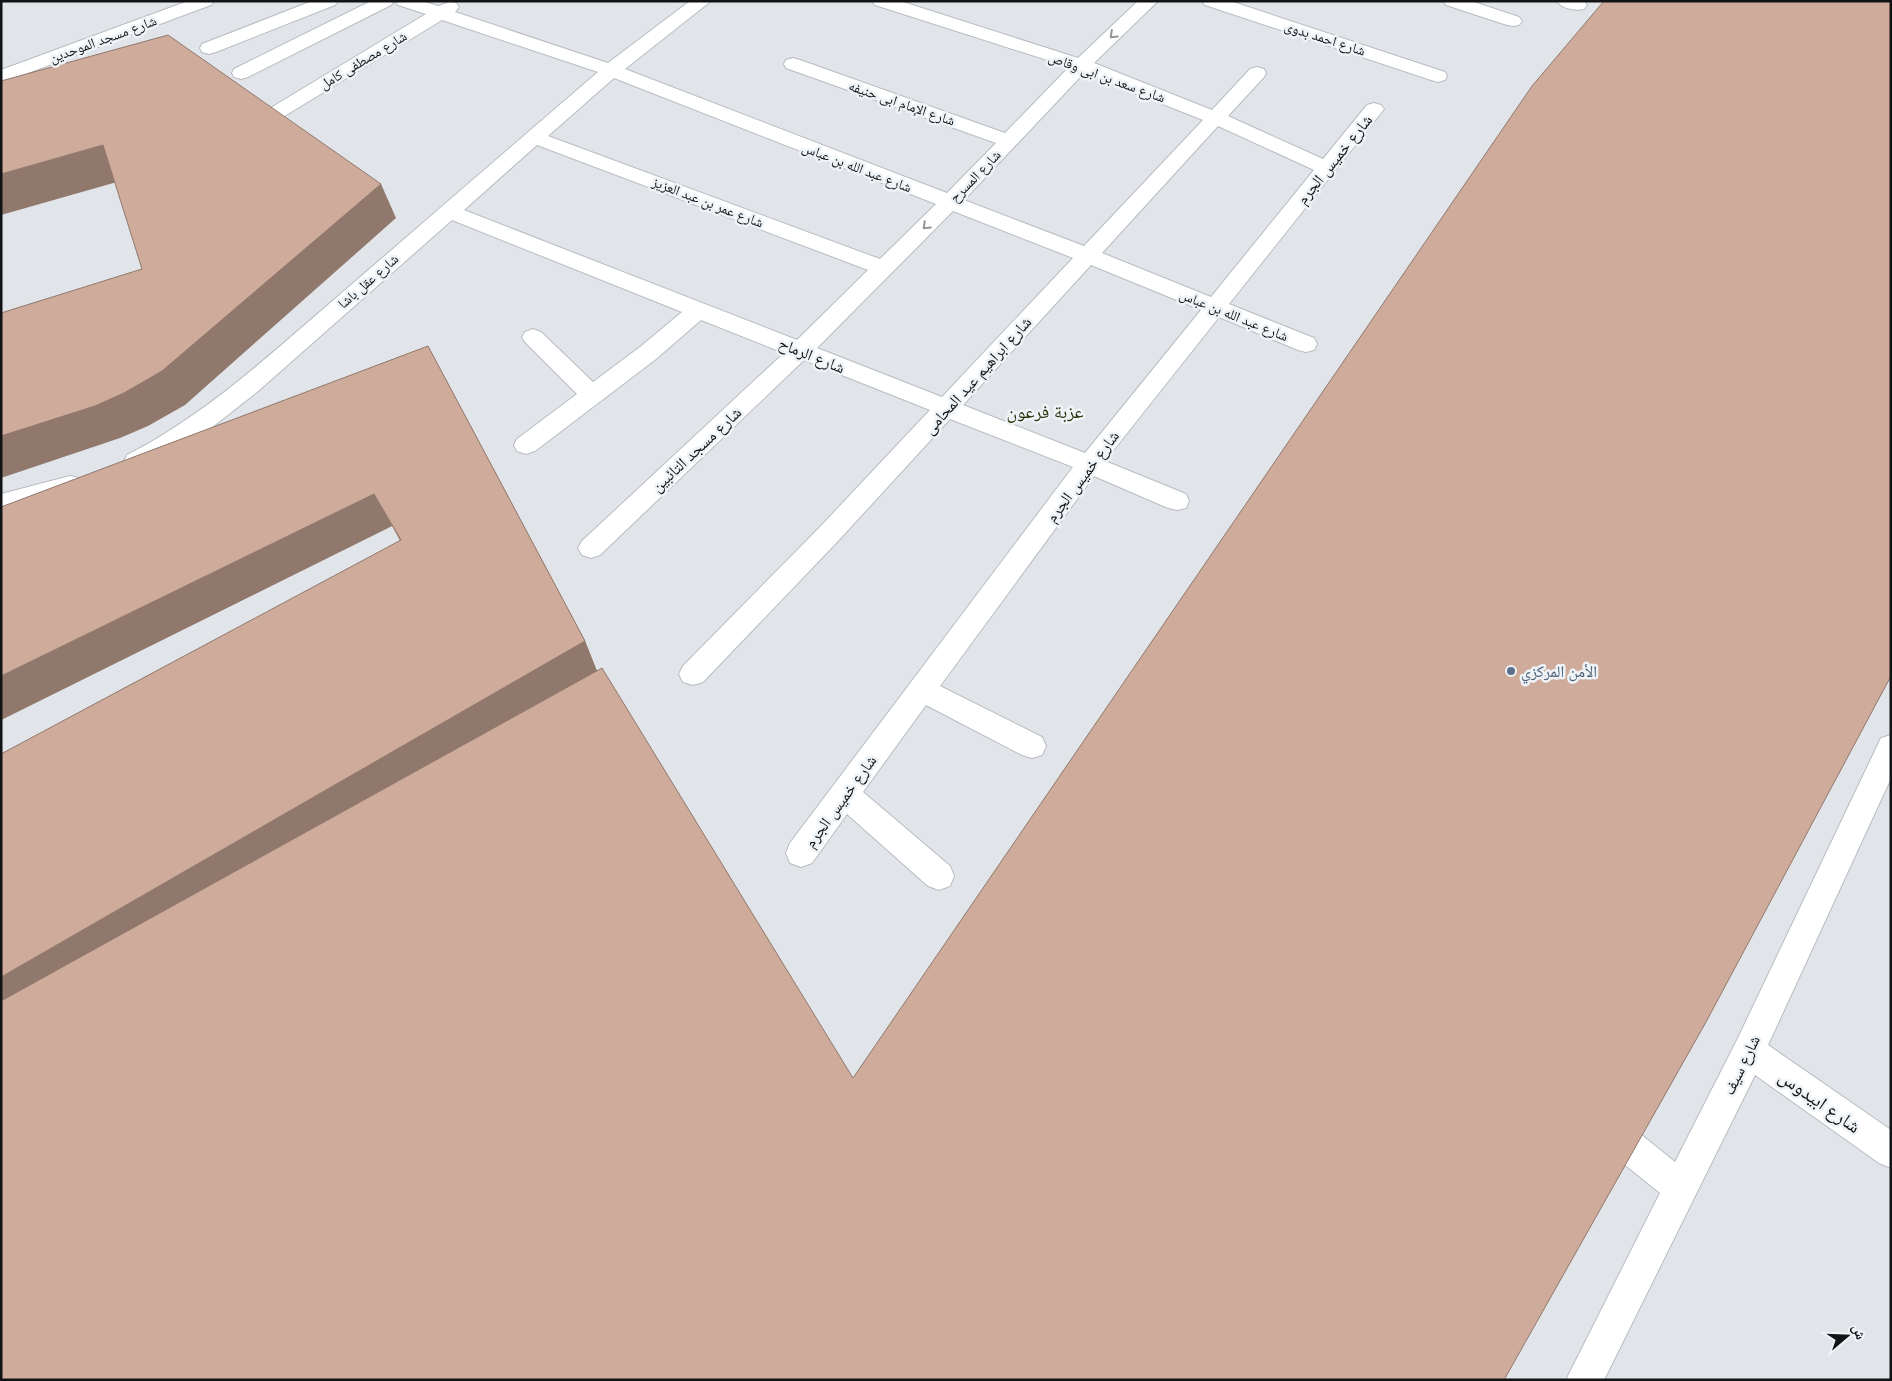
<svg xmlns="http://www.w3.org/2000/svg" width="1892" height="1381" font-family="'Varela Round','Noto Naskh Arabic',sans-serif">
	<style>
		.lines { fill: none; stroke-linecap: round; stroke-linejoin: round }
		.minor-casing { stroke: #b8bcc1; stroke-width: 2 }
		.minor { fill: #fff; fill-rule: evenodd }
		.wall { fill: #b19385 }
		.shaded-wall { fill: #90786c }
		.building { fill: #ceab9b; stroke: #90786c }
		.oneway { stroke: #949595 }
		.service-dot { fill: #5c6f8a; stroke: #eef3f7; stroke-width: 2 }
		.labels { text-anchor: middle; stroke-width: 5; stroke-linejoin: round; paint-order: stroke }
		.far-street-label { font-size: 14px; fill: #111314; stroke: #eef3f7 }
		.street-label { font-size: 16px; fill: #111314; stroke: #eef3f7 }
		.service-label { font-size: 16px; fill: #4e5e75; stroke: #eef3f7; text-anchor: start }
		.neighbourhood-label { font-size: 18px; fill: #282f07; stroke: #eef3f7 }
		.near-street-label { font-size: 19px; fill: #111314; stroke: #eef3f7 }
	</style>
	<rect width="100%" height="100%" fill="#e1e5ea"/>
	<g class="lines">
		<g class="minor-casing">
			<path id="minor" d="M188,1H214L211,5L1,83V70Z
				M312,1H338L335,5L216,52L209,54L202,52L200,48L202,44Z
				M371,1H394L391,5L248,77L241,79L234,77L232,73L234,69Z
				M395,1H422L438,6L450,2L456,3L459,7L455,12L608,63L690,1H711L625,69L947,193L996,143L786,68L784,64L786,60L793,58L800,60L1005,133L1069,67L875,5L872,1H900L1078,58L1138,1H1158L1094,63L1212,110L1250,69L1257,67L1264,69L1266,73L1264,77L1228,116L1323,159L1367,105L1374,103L1381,105L1384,109L1229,304L1314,338L1317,344L1314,350L1306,352L1298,350L1219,317L1105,461L1186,494L1189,501L1186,508L1177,510L1168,508L1094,476L940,686L1042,737L1046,746L1042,755L1032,758L1022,755L926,705L863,792L950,866L954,876L950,886L939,890L928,886L847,814L812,863L801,867L790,863L786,853L790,843L1073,467L950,419L838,541L703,682L693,685L683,682L679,674L683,666L820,527L930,410L804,360L600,555L591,558L582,555L578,548L582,541L784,353L701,320L656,359L535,451L526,454L517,451L514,445L517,439L577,394L525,342L522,337L525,332L533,329L541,332L593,382L640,347L682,312L452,220L257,392C222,419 179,457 136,470L127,467L124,461L127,455C209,413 275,350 344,291C429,218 513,145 598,72L442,20L273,123L266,125L259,123L256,119L259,115L426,14L398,5ZM1084,73L1203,120L1084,246L964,200ZM614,78L936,204L880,259L548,136ZM1218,126L1314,170L1211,297L1102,253ZM537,145L868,270L797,340L464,210ZM953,211L1073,258L942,397L817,348ZM1091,265L1201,310L1085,453L963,405Z
				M1202,1H1230L1445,72L1447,76L1445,80L1438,82L1431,80L1205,5Z
				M1443,1H1471L1519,17L1522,21L1519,25L1513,26L1507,25L1446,5Z
				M1557,1H1584L1587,5L1584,9C1576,11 1562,9 1557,1Z
				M70,476L79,478L82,485L79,492L1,512V494Z
				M1891,735V778L1768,1045L1891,1130V1168L1879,1163L1755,1075L1604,1380H1566L1660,1193L1593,1139L1588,1127L1593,1115L1605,1110L1617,1115L1675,1162L1737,1040L1881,738Z"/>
		</g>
		<use href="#minor" class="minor"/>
	</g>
	<path class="wall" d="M428,346L585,641L597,671L584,678L853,1078L1706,1022L1,1380L400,541L392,526L1,720Z"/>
	<path class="shaded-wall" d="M103,145L124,180L1,215V174Z
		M381,184L396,218L185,405L148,426L120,438L1,478V436Z
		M374,494L392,526L1,720V676Z
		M585,641L597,671L1,1020V977Z"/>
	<path class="building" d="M1604,1H1891V676L1706,1022L1504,1380H1V1001L602,668L853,1078L1532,86Z
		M168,35L381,184L162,371L124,393L95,406L1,436V313L142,269L103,145L1,174V81Z
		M428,346L585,641L1,977V754L401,540L374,494L1,676V507Z"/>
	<defs><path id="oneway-chevron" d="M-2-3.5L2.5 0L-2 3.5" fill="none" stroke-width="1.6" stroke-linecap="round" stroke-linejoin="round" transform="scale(1.25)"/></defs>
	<g class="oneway">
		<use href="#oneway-chevron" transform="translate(1113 35) rotate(137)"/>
		<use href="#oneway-chevron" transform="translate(926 226) rotate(136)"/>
	</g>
	<circle class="service-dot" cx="1511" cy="671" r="5"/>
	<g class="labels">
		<g class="far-street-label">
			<text transform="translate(1325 38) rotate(18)" y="5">شارع احمد بدوى</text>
			<text transform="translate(103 39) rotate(-20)" y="5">شارع مسجد الموحدين</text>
			<text transform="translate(363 60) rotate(-31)" y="5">شارع مصطفى كامل</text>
			<text transform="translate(1107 77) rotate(20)" y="5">شارع سعد بن ابى وقاص</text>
			<text transform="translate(902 103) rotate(19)" y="5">شارع الإمام ابى حنيفه</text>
			<text transform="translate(857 167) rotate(21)" y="5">شارع عبد الله بن عباس</text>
			<text transform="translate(975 176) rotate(-46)" y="5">شارع المسرح</text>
			<text transform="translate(708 202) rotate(21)" y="5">شارع عمر بن عبد العزيز</text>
			<text transform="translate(368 281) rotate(-41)" y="5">شارع عقل باشا</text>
			<text transform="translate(1234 315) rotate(22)" y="5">شارع عبد الله بن عباس</text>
		</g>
		<g class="street-label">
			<text transform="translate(1334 159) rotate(-51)" y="6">شارع خميس الجرم</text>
			<text transform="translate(812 355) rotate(22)" y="6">شارع الرماح</text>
			<text transform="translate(977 375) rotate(-48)" y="6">شارع ابراهيم عيد المحامى</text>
			<text transform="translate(696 449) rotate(-43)" y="6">شارع مسجد التائبين</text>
			<text transform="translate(1082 476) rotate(-53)" y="6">شارع خميس الجرم</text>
			<text transform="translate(840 801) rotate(-54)" y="6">شارع خميس الجرم</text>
			<text transform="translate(1741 1065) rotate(-64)" y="6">شارع سيف</text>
		</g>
		<g class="service-label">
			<text x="1521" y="677">الأمن المركزي</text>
		</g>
		<g class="neighbourhood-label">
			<text x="1045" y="418">عزبة فرعون</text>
		</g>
		<g class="near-street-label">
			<text transform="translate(1820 1101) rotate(35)" y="7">شارع ابيدوس</text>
		</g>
	</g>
	<rect width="1892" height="1381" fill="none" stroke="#111314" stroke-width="5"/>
	<g transform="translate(1847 1336) rotate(71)" stroke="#eef3f7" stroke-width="4" paint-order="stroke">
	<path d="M0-4L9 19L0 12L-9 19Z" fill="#111314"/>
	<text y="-8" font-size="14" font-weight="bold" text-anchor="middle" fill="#111314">ش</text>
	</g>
</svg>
